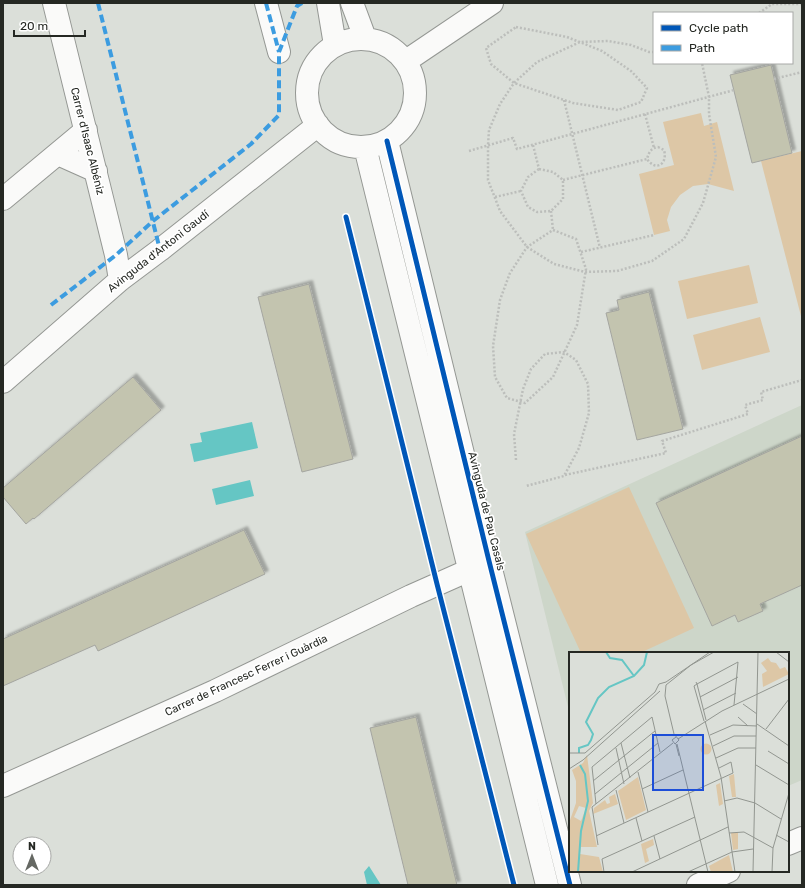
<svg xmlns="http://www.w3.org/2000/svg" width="805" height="888" font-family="Rubik,sans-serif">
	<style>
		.built { fill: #cdd6c9 }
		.green { fill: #ddc7a6 }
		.water { fill: #65c6c4 }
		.building { fill: #c3c4af; stroke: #a4a5a0; filter: url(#shadow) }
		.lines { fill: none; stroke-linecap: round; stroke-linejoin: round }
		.minor-casing { stroke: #949793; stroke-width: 24 }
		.path { stroke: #bcbebb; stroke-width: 2.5; stroke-dasharray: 2 2; stroke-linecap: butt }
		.minor { stroke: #fafaf9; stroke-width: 22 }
		.quiet { stroke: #3c9ce0; stroke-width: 4; stroke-dasharray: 8 4; stroke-linecap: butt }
		.cycleway-casing { stroke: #fff; stroke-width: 8 }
		.cycleway { stroke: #0057b8; stroke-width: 5 }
		.labels { text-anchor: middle; stroke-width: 3.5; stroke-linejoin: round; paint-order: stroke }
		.street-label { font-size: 11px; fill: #252823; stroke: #fff }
		.inset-river { fill: none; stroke: #65c6c4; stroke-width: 2 }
		.inset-road { fill: none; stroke: #929690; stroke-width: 1 }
		.view { fill: #1d4ed8; fill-opacity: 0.15; stroke: #1d4ed8; stroke-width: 2 }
		.inset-edge { fill: none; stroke: #252823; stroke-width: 2 }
	</style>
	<defs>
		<filter id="shadow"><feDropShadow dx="3.5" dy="-3.5" stdDeviation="1" flood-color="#0004"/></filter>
	</defs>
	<rect width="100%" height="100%" fill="#dbdfd9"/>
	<path class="built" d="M802,405V780L788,786V653H570V715L525,532Z"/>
	<path class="green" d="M701,113L704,126L717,122L734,191L708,184L693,186L680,195L671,207L667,220L670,231L654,235L639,174L674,165L663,122Z
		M802,151V320L761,161Z
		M749,265L758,303L687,319L678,281Z
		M760,317L770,352L702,370L693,335Z
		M629,487L694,628L640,653H581L526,534Z"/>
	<path class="water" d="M252,422L258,448L194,462L190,444L202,442L200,433Z
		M250,480L254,496L216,505L212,489Z
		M369,866L381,885H367L364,872Z"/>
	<path class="building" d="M771,65L792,153L752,163L730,75Z
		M309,284L353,459L302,472L258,297Z
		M649,292L683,429L637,440L606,313L619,310L617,300Z
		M133,377L161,410L34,519L33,518L26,524L3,497V488Z
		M802,436V585L760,604L763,611L738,622L735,615L712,626L656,503Z
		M244,530L265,574L98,651L95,645L3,686V639Z
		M416,717L457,885H408L370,728Z"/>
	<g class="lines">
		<g class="minor-casing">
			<path id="minor" d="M54,3L116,255L120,280
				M266,3L279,52
				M328,3L335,45
				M352,3L365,38
				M307 93a54 54 0 1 1 108 0a54 54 0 1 1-108 0Z
				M406,61L492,3
				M387,141L489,561L570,885
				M365,147L547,885
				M58,154L96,171
				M3,199L86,130
				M3,382L120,280L160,250L318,125
				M3,786L215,691L411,596L483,564
				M788,844L802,838
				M698,885L729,871"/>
		</g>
		<path class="path" d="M759,13L772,4H802
			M516,27L567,37L602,51L631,71L647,88L641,102L618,110L573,103L514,83L491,64L486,48Z
			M654,52H649L631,45L608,41L580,42L537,62L514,83L500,104L489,130L488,145V180L500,211L527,247L554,264L585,272L617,271L652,261L684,239L703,203L716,157L709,114V97L702,63
			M774,79L802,72
			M564,100L600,248
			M645,114L654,148
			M533,145L539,169
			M658,147L664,150C668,164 656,172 647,159C649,152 651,148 658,147Z
			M469,151L513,138L517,149L734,90
			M539,169L553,172L563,180V199L551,211L537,212L528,207L521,191L528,177Z
			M563,180L647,159
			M495,197L521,191
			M551,211L553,230
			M553,230L576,239L586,269L577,325L553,377L525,403L507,398L495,377L493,346L500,300L510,273L527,247Z
			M581,252L654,235
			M516,460L514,434L523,389L531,369L545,354L564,352L576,360L588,384L589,413L579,448L564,476L526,486
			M565,475L666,453L662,441L748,414L745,405L763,400L761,392L802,380"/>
		<use href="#minor" class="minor"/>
		<path class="quiet" d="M98,3L160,250
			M266,3L279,52
			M51,305L116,255L153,221L251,144L279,115V52L297,6L302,3"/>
		<g class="cycleway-casing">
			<path id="cycleway" d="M387,141L489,561L570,885
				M346,217L437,584L514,885"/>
		</g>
		<use href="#cycleway" class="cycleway"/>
	</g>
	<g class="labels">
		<g class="street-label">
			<text transform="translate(88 141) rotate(76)" y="4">Carrer d'Isaac Albéniz</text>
			<text transform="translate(158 251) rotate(-38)" y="4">Avinguda d'Antoni Gaudí</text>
			<text transform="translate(487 511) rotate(76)" y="4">Avinguda de Pau Casals</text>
			<text transform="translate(246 675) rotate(-25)" y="4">Carrer de Francesc Ferrer i Guàrdia</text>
		</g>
	</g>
	<g transform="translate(569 652)">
		<rect width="220" height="220" fill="#dbdfd9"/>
		<path d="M199,6L202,10L207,11L211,17L216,15L220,22L194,35L193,22L198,19L192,11ZM131.5 97a5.5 5.5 0 1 1 11 0a5.5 5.5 0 1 1-11 0ZM18,103L24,151L20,159L28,195H12L11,202L30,205L34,220H0V171L7,151V129L3,118L14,111ZM10,154L17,156L12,169L5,165ZM165,122L167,145H163L160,124ZM69,125L77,158L57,168L49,139ZM151,131L154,152L150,154L147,133ZM46,142L49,152L24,162L25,156L36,148L38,152L41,151L40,145ZM169,180V197L164,198L162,181ZM84,187L85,193L77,197L80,209L76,211L72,192ZM160,203L164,220H142L140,214Z" fill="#ddc7a6" fill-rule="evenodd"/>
		<path class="inset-river" d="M37,0L41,6L53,8L65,24M10,101V96L19,93L22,88L24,82L17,70L29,46L40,35L65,24L75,13L78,0M9,220L12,179L19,149L16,122L11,113"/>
		<path class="inset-road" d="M207,0L220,10M127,30L128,32L169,10L165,53M131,45L169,25M174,52L188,62M134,58L167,41M169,65L179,74M135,69L125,34L128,32L137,68M136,69L152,125L166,220M188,72L220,94M197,77L220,47M141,83L164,73L188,74M107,85L103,88L106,92L110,88L105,82L96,44L97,33L122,13L145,0M109,87L153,59L220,27M52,91L61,126M107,92L110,104M108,92L139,220M144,94L165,84H187M47,96L55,132M199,99L220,112M0,101H16L86,40L90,32L97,30L141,0M147,106L169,96H187M187,113L220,133M0,117L14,108L91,39M69,120L79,160M24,129L86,79M73,137L114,118M47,138L55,171M26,142L89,91M155,149L168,146L186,151L212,167M27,152L23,115L83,65L91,100M67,166L73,189M160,181L175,180L204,196M207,183L220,190M27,184L164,121L162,110L150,116M85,184L91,207M29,193L23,155L104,91M35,220L33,207L126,165M63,220L159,175M119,220L163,200L184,197M184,220L189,0M203,220L204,196L220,141"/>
		<path class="view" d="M84,83H134V138H84Z"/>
		<rect width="220" height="220" class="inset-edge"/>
	</g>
	<rect width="805" height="888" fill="none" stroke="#252823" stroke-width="8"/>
	<rect x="653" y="12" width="140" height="52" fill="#ffffff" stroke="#a8a9a7"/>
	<rect x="661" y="25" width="20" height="6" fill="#0057b8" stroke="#a8a9a7"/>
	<text x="689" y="32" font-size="12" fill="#252823">Cycle path</text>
	<rect x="661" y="45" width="20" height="6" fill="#3c9ce0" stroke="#a8a9a7"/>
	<text x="689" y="52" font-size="12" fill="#252823">Path</text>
	<g transform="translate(32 856)"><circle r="19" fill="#ffffff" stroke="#a8a9a7"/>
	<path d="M0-3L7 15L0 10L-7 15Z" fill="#656863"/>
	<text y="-6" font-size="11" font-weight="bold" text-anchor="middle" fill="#252823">N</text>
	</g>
	<path d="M14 30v6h71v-6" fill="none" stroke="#252823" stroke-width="2"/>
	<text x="20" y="30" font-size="12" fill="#252823" stroke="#ffffff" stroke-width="3" paint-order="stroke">20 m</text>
</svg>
